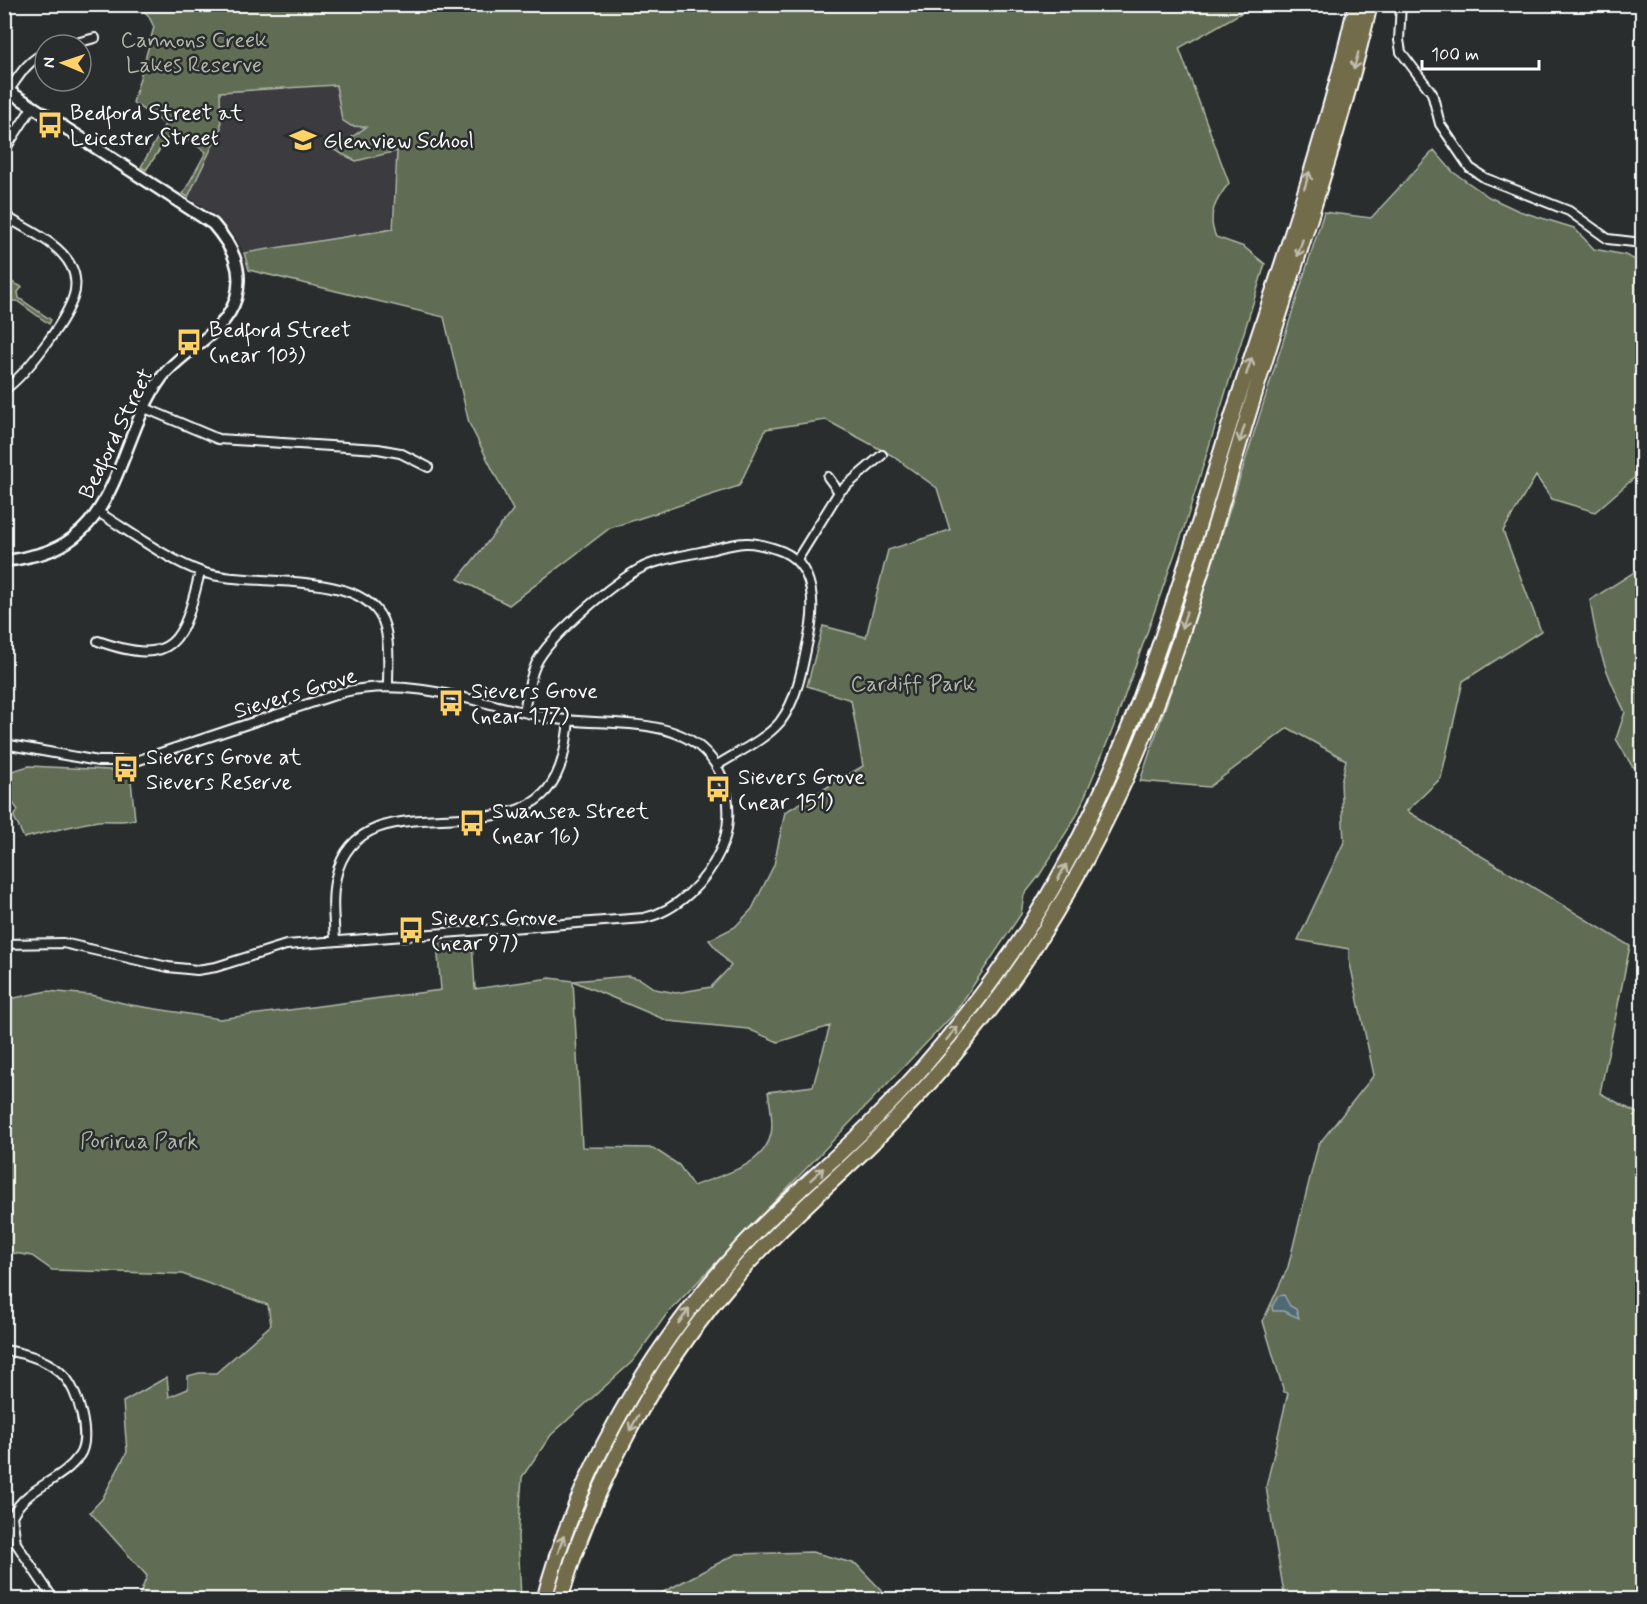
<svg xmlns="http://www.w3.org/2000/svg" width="1647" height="1604" font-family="Mynerve,sans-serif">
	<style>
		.built { fill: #3a3b41 }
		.green { fill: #616c52; stroke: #b0b6a8; stroke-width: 1.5; fill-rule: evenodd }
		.water { fill: #4f6a74; stroke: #95a6ac; stroke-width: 1.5 }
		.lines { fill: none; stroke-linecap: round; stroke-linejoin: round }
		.street-casing { stroke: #fff; stroke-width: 12 }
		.secondary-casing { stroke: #fff; stroke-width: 15 }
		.highway-casing { stroke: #fff; stroke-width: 18 }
		.street { stroke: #2a2d2e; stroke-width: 8 }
		.secondary { stroke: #2a2d2e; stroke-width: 10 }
		.highway { stroke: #726c4b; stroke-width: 14 }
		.oneway { stroke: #c0bdae }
		.labels { text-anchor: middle; stroke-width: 5; stroke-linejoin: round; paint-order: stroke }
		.park-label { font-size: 22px; fill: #b0b6a8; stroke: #2a2d2e }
		.poi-label { font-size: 22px; fill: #fff; stroke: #2a2d2e; text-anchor: start }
		.street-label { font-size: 22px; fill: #fff; stroke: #2a2d2e }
	</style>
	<rect width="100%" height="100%" fill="#2a2d2e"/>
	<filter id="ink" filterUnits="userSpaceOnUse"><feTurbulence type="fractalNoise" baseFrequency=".0167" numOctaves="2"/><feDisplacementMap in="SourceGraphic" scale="12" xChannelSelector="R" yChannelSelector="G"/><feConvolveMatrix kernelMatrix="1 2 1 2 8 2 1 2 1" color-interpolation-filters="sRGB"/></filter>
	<g filter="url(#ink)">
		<path class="built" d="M269,30L375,93L396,152L391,228L243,252L236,238L214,214L188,197L221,128L219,92Z"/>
		<path class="green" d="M137,5H1255L1179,48L1229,183C1216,200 1206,215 1216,237L1244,247L1265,264L1184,528L1114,726L1077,815L1039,876L1024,895L1021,914L954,1014L666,1315L633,1361L551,1435L522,1477L518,1537L521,1599H138L147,1576L90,1512L102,1499L127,1452L123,1402L167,1377L169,1397L188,1389V1376L199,1373H216L271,1325L268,1305L182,1274L52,1270L32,1256L14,1253L5,1257V1000L47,991L91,995L131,1005L220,1019L441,990L437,944L472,941L475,989L550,978L573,981L628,976L640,979L655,989L676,993L711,987L731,966L709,940L735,927L752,909L774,865L785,812L863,766L851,700L807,686L823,626L866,637L888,550L950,530L937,488L891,455L826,420L766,429L739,486L610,528L509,605L458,579L513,510L469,423L444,317L249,270L244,253L393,229L397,151L356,161L334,150L366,127L351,126L342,120L336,85L220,92L221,128L188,197L183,194L206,152L173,130L146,170L141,167L165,124L133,103L154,27L148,15ZM573,981L668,1021L748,1029L778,1042L830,1026L813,1086L768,1092C770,1105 774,1121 771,1134C764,1167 720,1175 693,1186L679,1165L653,1148L582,1147Z
			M1434,150L1453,172L1489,197L1519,211L1574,228L1594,249L1625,255L1642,263V471L1595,512L1552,499L1536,476L1503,531L1541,631L1463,681L1441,778L1407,811L1630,946L1600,1093L1642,1116V1599H1285L1266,1487L1288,1393L1284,1392L1263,1321L1288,1267L1318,1145L1374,1075L1349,959V949L1298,940L1344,842L1341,783L1346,760L1288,728L1209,787L1140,781L1190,635L1324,212L1371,218Z
			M5,279L22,287L18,292L19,298L51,320L49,324L17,301H11L5,311Z
			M1642,567V772L1632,766L1616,739L1625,712C1604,669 1597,647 1590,600Z
			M29,766L130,771L135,819C122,823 111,820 98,821C73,825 48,832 24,838L14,817L18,810L5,792V773Z
			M812,1552L856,1564L890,1599H650L736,1554Z"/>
		<path class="water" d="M1284,1295L1290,1306L1296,1309L1299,1318L1283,1311H1273L1272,1307L1278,1296Z"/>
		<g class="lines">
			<g class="street-casing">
				<path id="street" d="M1401,4L1399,40L1401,52L1432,93L1440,124L1470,168L1485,178L1569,211L1608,239L1642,243
					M68,45L95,38
					M9,90C19,76 28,60 45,53
					M4,151L33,106
					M4,211L10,219C30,231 60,244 71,266C76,275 77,288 73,298C64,323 26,375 4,390
					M145,408L218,439L378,449L400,453L428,467
					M828,477L839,492
					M98,512C129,531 169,561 202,572C250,589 369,566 385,627C390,646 388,667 388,686
					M797,560L839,492L882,455
					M98,641C175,668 183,642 200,572
					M524,712C527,696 529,679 536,664C549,636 615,581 643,567C660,559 682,556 700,552C715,549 730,544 745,543C755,542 766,546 776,549C818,562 816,610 807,645C802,671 796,701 780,722C765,740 736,753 716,766
					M4,744L98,761H136L344,692C410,676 481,704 545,717C605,730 696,707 723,780C731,803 730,830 720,851C706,882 677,911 644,918L286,945L216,967L197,970L168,967L63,943L4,944
					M335,941C334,920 331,898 336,877C358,779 497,850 547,790C563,771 566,745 569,721
					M4,1350C24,1353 49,1360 63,1375C78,1389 92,1438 79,1456C61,1482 27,1486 12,1516
					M4,1515L12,1516L16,1543L54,1600"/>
			</g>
			<g class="secondary-casing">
				<path id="secondary" d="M4,88L213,224C232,246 244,269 236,298C225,335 184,348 162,377C117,437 121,539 31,556C23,558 13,561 4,560"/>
			</g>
			<g class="highway-casing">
				<path id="highway" d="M544,1600C578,1470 649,1350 738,1251C779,1206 827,1167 870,1124C924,1070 972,1011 1015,948C1127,784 1176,594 1235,408C1278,275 1326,141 1356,4
					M560,1600C595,1479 656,1368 739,1273C779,1228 826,1188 870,1145C926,1090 979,1029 1023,964C1067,898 1105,828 1136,755C1185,641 1216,518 1253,399C1293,268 1339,138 1370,4"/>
			</g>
			<use href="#street" class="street"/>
			<use href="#secondary" class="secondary"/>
			<use href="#highway" class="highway"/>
		</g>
		<defs><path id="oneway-shaft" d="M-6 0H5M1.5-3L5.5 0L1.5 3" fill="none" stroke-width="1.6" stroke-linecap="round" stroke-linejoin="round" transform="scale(1.5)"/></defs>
		<g class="oneway">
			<use href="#oneway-shaft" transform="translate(1356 61) rotate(105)"/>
			<use href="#oneway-shaft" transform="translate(1307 180) rotate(-73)"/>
			<use href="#oneway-shaft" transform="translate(1300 248) rotate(107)"/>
			<use href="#oneway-shaft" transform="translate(1249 366) rotate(-72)"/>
			<use href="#oneway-shaft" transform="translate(1242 434) rotate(107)"/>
			<use href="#oneway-shaft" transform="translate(1184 620) rotate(107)"/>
			<use href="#oneway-shaft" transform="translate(1062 872) rotate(-61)"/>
			<use href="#oneway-shaft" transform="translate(952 1033) rotate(-51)"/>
			<use href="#oneway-shaft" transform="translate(817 1174) rotate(-43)"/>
			<use href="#oneway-shaft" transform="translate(684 1316) rotate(-53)"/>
			<use href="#oneway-shaft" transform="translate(634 1423) rotate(119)"/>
			<use href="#oneway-shaft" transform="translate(561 1544) rotate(-71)"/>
		</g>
	</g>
	<defs>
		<g id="bus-bare" transform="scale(2.07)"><path d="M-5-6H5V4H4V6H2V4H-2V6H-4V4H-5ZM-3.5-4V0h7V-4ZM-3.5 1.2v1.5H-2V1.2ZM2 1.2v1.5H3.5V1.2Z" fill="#ffd166" stroke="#2a2d2e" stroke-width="2.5" paint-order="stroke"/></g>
		<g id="school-bare" transform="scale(2.07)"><path d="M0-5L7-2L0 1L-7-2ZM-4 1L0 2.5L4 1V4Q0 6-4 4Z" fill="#ffd166" stroke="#2a2d2e" stroke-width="2.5" paint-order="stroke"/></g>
	</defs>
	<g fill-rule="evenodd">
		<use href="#bus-bare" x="50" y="125"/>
		<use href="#school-bare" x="303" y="140"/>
		<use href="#bus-bare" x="189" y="342"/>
		<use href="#bus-bare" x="451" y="703"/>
		<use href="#bus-bare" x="126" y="769"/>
		<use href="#bus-bare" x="718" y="789"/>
		<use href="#bus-bare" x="472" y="823"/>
		<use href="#bus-bare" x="411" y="930"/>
	</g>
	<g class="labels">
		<g class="park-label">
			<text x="194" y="47">Cannons Creek<tspan x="194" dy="25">Lakes Reserve</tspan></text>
			<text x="913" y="691">Cardiff Park</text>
			<text x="139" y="1148">Porirua Park</text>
		</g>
		<g class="poi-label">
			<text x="70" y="120">Bedford Street at<tspan x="70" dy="25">Leicester Street</tspan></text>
			<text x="323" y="148">Glenview School</text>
			<text x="209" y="337">Bedford Street<tspan x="209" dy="25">(near 103)</tspan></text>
			<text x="471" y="698">Sievers Grove<tspan x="471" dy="25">(near 177)</tspan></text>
			<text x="146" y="764">Sievers Grove at<tspan x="146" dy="25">Sievers Reserve</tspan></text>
			<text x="738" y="784">Sievers Grove<tspan x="738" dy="25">(near 151)</tspan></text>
			<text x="492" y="818">Swansea Street<tspan x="492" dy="25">(near 16)</tspan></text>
			<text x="431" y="925">Sievers Grove<tspan x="431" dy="25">(near 97)</tspan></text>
		</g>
		<g class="street-label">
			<text transform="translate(115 433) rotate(-64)" y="8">Bedford Street</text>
			<text transform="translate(295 692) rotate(-17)" y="8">Sievers Grove</text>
		</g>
	</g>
	<rect width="1647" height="1604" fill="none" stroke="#2a2d2e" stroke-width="24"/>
	<rect x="12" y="12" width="1623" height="1580" fill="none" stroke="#fff" stroke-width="2" filter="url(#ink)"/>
	<g transform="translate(63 63) rotate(272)"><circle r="28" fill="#2a2d2e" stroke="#7f8182" stroke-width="1.5"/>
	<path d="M0-4.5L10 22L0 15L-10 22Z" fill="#ffd166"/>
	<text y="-9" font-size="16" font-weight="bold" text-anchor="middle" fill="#ffffff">N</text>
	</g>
	<path d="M1422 60v9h117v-9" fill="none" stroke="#ffffff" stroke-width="3"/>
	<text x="1431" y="60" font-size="18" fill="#ffffff" stroke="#2a2d2e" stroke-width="4.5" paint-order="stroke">100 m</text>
</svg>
